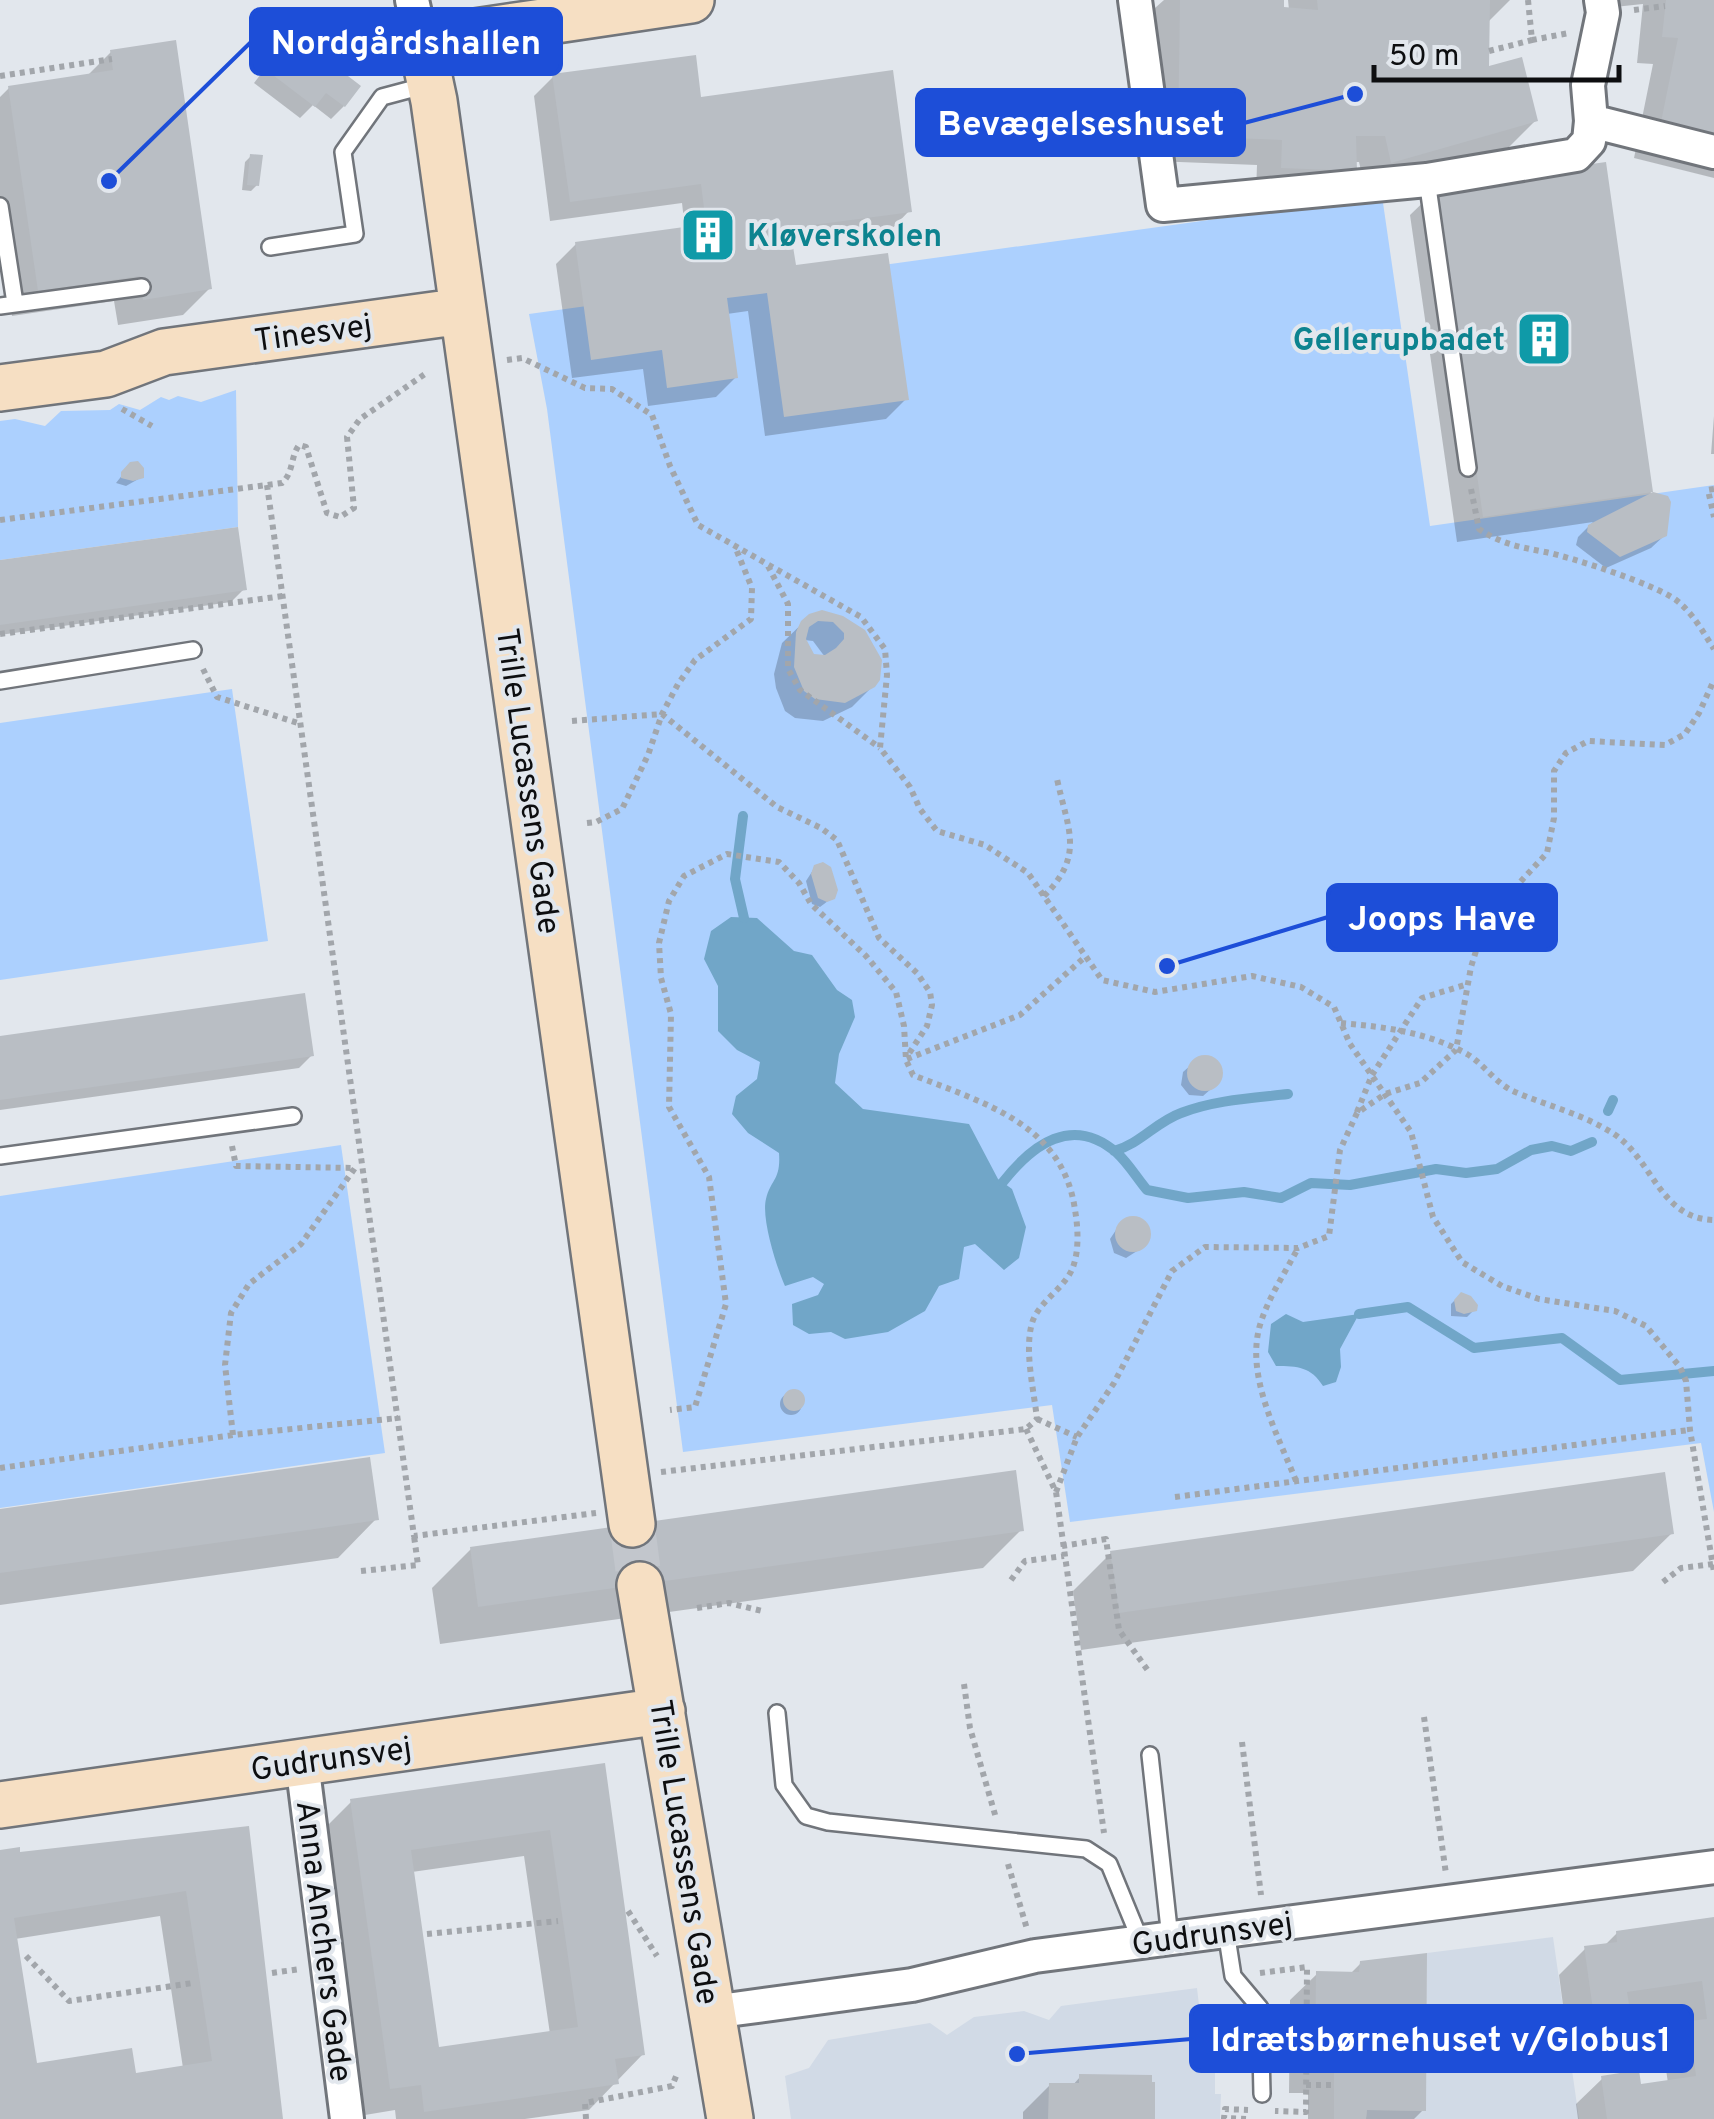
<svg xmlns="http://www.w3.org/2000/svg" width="1714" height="2119" font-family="Overpass,sans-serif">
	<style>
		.built { fill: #d1dae6 }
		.green { fill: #acd0fe }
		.water { fill: #71a6c8 }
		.shadow { fill: #0003; fill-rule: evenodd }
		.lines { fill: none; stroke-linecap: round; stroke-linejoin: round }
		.stream { stroke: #71a6c8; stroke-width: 10 }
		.building { fill: #b9bec4; fill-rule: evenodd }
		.secondary-tunnel { stroke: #c2c6cc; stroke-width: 45; stroke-dasharray: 45 22; stroke-linecap: butt }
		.lane-casing { stroke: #71757b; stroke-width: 20 }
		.street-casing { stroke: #71757b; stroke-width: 38 }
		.secondary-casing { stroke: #71757b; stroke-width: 50 }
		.path { stroke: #a2a6ab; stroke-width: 6; stroke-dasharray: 5 5; stroke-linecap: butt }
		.lane { stroke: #fff; stroke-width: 15 }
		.street { stroke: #fff; stroke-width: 32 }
		.secondary { stroke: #f6dfc3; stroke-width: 45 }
		.labels { text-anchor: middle; stroke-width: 8; stroke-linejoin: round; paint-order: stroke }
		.culture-label { font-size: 32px; font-weight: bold; fill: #0d838f; stroke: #e2e7ed; text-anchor: start }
		.street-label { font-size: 32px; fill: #0d0e10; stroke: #e2e7ed }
		.leader { fill: none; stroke: #1d4ed8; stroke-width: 4 }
		.callout-dot { fill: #1d4ed8; stroke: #e2e7ed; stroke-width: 4 }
		.callout { fill: #1d4ed8; stroke: #1d4ed8; stroke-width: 4 }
		.callout-label { font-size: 35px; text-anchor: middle; font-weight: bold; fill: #fff }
	</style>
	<rect width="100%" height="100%" fill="#e2e7ed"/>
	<path class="built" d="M1553,1937L1579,2119H1366L1367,2110L1425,2111L1427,1953Z
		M1197,1988L1203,2040L1215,2038V2094H1221L1220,2119H791L785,2076L809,2068L828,2040L930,2023L947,2035L974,2017L1024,2011L1049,2020L1061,2006Z"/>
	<path class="green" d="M1382,196L1430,526L1714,485V1512L1701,1443L1070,1522L1052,1405L683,1452L547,409L529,314Z
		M236,390L238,527L0,560V421L15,419L45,426L61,411L110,410L119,404L140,410L161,397L169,400L178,396L201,402Z
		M232,689L268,941L0,980V723Z
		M341,1145L385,1453L0,1508V1196Z"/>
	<path class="water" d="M731,917L757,918L794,951L812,955L837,990L852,1000L855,1017L839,1054L835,1083L863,1109L969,1124L998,1179L1012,1189L1026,1227L1019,1258L1004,1270L975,1244L964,1247L959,1279L939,1286L925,1311L888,1332L845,1339L831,1332L809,1334L793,1325L792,1304L818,1295L824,1284L813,1277L785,1286C777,1268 761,1219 766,1199C771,1179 781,1180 779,1153L748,1133L732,1114L736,1096L757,1079L760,1062L737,1050L718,1031V986L704,959L711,931Z
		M1286,1314L1303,1322L1359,1314L1340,1349L1341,1367L1336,1382L1323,1386C1311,1367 1298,1366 1276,1366L1268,1352L1271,1324Z"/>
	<path class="shadow" d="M1164,0H1282V9L1289,10L1288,0H1510L1487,23L1486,69L1536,120L1509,147L1365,188L1359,162H1354V170L1328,196L1256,193L1257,165L1153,161L1155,8Z
		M1585,0H1714V178L1634,158L1653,64L1637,63L1643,4L1586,10Z
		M297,27L318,39L332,67L344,106L331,119L313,105L300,118L254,83Z
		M111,52L210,288L183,315L118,325L114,301L12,316L0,235V97L9,88L87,76Z
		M553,77L699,99L909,211L890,231L790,244L793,268L906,399L886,419L765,436L748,311L727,314L736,377L716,397L648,406L643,369L572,378L556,264L576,244L685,229L682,203L550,221L534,96Z
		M251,156L257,185L251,191L242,190L245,162Z
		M1604,165L1651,494L1665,535L1651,548L1606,568L1576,545L1578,537L1593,522L1457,542L1410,215L1437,189Z
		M1714,416V454H1711Z
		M131,464L142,477L126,486L116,483Z
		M0,563L244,589L231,602L0,635Z
		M810,616L842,618L873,686L852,707L823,721L795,718L785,711L776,688L774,674L782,643ZM804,640L813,641L825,657L812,656Z
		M815,867L832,898L820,907L812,904L806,881Z
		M0,1038L312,1055L299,1068L0,1110Z
		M1200,1057L1214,1059L1222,1069L1219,1082L1203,1096L1189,1095L1181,1085L1183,1072Z
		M1134,1217L1145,1222L1149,1234L1145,1246L1126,1258L1114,1253L1110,1239L1122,1221Z
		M1458,1297L1473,1311L1467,1317L1451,1316V1304Z
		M780 1404a11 11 0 1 1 22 0a11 11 0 1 1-22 0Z
		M0,1512L376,1519L338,1558L0,1605Z
		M1021,1530L983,1568L440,1644L432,1588L471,1549Z
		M1672,1533L1633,1571L1081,1650L1073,1591L1111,1553Z
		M602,1766L643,2054L589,2110L525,2119H396L395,2110L365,2115L325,1828L351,1802ZM524,1856L550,2034L437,2050L412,1872Z
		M247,1828L281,2119H0V1853L18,1855ZM160,1916L183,2068L134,2076L35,2066L15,1939Z
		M1714,1919V2119H1578L1576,2104L1603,2078L1639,2087L1668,2083L1663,2050L1680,2034L1676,2006L1615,2015L1600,2030L1567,2035L1559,1975L1585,1949L1604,1946L1617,1933Z
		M1361,1963L1423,2110L1414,2119H1308V2093H1289L1290,2000L1317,1974H1350Z
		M1080,2077L1152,2119H1023V2112L1050,2085L1072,2086Z"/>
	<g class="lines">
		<path class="stream" d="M743,816L735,879L744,918
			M1608,1111L1613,1100
			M1114,1151C1140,1144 1156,1122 1181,1113C1214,1100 1253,1098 1288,1094
			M1003,1182C1032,1145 1072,1114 1117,1153C1128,1163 1137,1178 1147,1190L1188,1198L1244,1192L1281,1198L1311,1183L1350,1185L1436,1169L1466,1173L1497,1169L1531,1150L1552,1146L1571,1151L1592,1142
			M1359,1314L1408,1307L1474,1348L1562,1338L1620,1380L1714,1371"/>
	</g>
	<path class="building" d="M1180,0H1284V7L1318,10L1317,0H1490L1489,66L1522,57L1538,121L1391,163L1385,136H1356L1357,171L1281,168L1282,140L1178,136Z
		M1666,0H1714V146L1659,132L1678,38L1662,37Z
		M309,11L330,27L322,39L344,56L335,66L361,86L345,107L326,93L315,107L265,69Z
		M176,40L212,289L143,300L140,276L38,291L8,86L113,70L110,50Z
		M696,55L701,97L893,70L912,212L790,228L796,265L888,253L909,400L784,417L767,293L727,298L738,378L667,388L662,350L591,360L575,242L706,224L701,184L570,202L552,74Z
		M250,154L263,155L259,186L247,185Z
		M1606,162L1653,492L1668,496L1671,502L1667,536L1620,557L1587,532L1588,525L1653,492L1483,517L1436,186Z
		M138,461L144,468V478L133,481L121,478V472L130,462Z
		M238,527L247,590L0,625V560Z
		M822,610L843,616L865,630L882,660L880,680L875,687L845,703L815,699L804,691L794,667L796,632L801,621L809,614ZM818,621L833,622L844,633V639L836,648L825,655L814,654L806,639L809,627Z
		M823,862L831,867L838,890L835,899L827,902L818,898L811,874L814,865Z
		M305,993L314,1056L0,1100V1036Z
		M1187 1073a18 18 0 1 1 36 0a18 18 0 1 1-36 0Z
		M1115 1234a18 18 0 1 1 36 0a18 18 0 1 1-36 0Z
		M1461,1292L1471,1296L1478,1305L1477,1311L1464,1314L1456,1311L1454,1300Z
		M783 1400a11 11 0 1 1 22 0a11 11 0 1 1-22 0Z
		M370,1457L379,1520L0,1573V1509Z
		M1016,1470L1024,1531L478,1607L470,1547Z
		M1665,1472L1674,1534L1119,1613L1110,1551Z
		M605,1763L645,2055L615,2059L619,2084L424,2112L421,2085L390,2089L350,1799ZM550,1830L578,2027L439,2047L411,1850Z
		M249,1826L283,2119H0V1850L20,1847V1852ZM186,1891L212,2061L136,2073L132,2048L37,2063L14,1918Z
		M1714,1917V2119H1607L1601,2076L1639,2070L1641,2084L1696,2076L1689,2021L1707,2019L1702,1981L1627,1992L1629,2004L1593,2010L1584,1946L1617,1942L1616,1931Z
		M1427,1953L1426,2111L1367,2110L1366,2119H1334V2068L1315,2067L1316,1971L1359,1972L1360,1961Z
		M1079,2074L1152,2075V2082H1155V2119H1048L1049,2083H1079Z"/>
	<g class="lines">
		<path class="secondary-tunnel" d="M632,1524L640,1585"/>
		<g class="lane-casing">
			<path id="lane" d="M1427,180L1468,468
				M0,206L15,303
				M270,247L355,234L343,152L382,97L427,85
				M0,306L142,287
				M0,681L193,650
				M0,1156L293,1116
				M777,1713L784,1785L806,1816L828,1822L1086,1849L1109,1864L1141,1942
				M1150,1755L1170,1938
				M1226,1931L1233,1976L1260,2008L1262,2094"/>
		</g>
		<g class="street-casing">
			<path id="street" d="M412,0L421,40
				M1135,0L1163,205L1427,180L1576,155L1589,141L1591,121L1588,85L1603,13L1601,0
				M1591,121L1714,152
				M302,1762L347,2119
				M712,2012L912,1985L1035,1956L1714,1867"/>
		</g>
		<g class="secondary-casing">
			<path id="secondary" d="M0,388L106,374L164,352L463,311
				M632,1524L434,101L421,40L691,0
				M640,1585L730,2119
				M0,1805L662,1711"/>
		</g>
		<path class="path" d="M1528,0L1532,40L1569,33
			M1634,10L1665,6
			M1489,51L1532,40
			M0,76L112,59
			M507,360L522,358L585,388L612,389L652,415L670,466L698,525L861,617L885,649L887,675L880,748L910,787L920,809L937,831L985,845L1028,873L1102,980L1155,992L1252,976L1301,987L1334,1007L1350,1044L1411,1132L1433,1217L1462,1262L1502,1286L1539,1299L1615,1311L1646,1326L1680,1367L1686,1381L1690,1430L1714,1572
			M122,409L152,426
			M267,485L414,1536L596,1513
			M1471,489L1479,529C1501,544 1520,547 1545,552C1574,558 1654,584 1676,600C1693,613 1703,632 1714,649
			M1714,489L1708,490L1714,517
			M0,520L282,483C294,472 290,458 299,445L306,447L327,513L340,517L354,508L347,437L360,419L425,374
			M768,566L788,604V669L800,690L880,748
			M0,634L283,596
			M203,669L217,697L301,724
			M572,721L662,714L777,807L821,828L837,840L879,938L917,973L930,992L932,1005L927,1026L908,1055
			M587,823L596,822L622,809L648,755L662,714L678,684L695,660L751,619L752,588L736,549
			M1044,896C1085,855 1068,830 1057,779
			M1341,1023C1385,1027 1427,1032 1467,1054C1484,1064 1496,1084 1515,1092C1548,1106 1583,1114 1614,1134C1653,1160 1660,1219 1714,1220
			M907,1059L1020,1015L1086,956
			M1357,1112L1372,1075L1422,998L1468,984
			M232,1146L236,1166L354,1168
			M1037,1419L1077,1437
			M1026,1429L1056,1492L1104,1833
			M233,1435L225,1365L231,1313L249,1284L301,1244L355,1168
			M0,1468L233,1435L398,1418
			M661,1472L1026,1429L1037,1419C1034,1391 1025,1355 1031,1327C1036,1301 1067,1289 1074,1264C1079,1248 1078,1227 1075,1210C1063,1124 984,1103 913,1075L906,1060L904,1026L896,992L866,956L811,904L799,883L779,862L727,854L684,876L669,901L659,943L661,978L671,1014L669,1107L709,1177L726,1304L695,1407L670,1410
			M1296,1481C1278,1435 1245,1376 1260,1325C1268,1298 1285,1273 1298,1248
			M1056,1492L1077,1437L1114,1383L1172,1271L1205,1247L1298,1248L1329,1236L1340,1150L1357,1113L1385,1094L1420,1083L1456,1050L1471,967L1486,919L1547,853L1554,818V771L1566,753L1588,741L1665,745L1685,734L1699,713L1714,680
			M1175,1497L1689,1430
			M1062,1546L1106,1539L1119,1630L1149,1672
			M361,1571L418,1565L414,1536
			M1011,1580L1025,1561L1064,1556
			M1663,1582L1681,1568L1713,1564
			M697,1608L729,1603L762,1611
			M964,1684L970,1728L996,1818
			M1424,1717L1446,1874
			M1242,1742L1261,1895
			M1008,1864L1027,1929
			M628,1911L657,1956
			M427,1934L558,1921
			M26,1956L69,2001L193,1983
			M272,1973L300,1969
			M1260,1973L1307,1967L1306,2112L1275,2111
			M1306,2085H1333
			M586,2119L585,2103L672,2086L677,2074
			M1246,2119L1224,2118L1225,2109L1248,2110"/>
		<use href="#lane" class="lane"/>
		<use href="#street" class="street"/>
		<use href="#secondary" class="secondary"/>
	</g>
	<defs>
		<g id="building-square" transform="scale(2.875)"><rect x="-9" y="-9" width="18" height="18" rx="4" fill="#0f9aa8" stroke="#e2e7ed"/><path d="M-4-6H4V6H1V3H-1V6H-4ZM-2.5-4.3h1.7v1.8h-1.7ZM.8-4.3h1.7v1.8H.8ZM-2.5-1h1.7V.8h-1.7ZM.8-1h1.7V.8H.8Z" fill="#fff"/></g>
	</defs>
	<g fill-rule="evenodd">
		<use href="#building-square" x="708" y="235"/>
		<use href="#building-square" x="1544" y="339"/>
	</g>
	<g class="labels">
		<g class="culture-label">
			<text x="747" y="246">Kløverskolen</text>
			<text x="1505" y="350" text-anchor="end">Gellerupbadet</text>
		</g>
		<g class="street-label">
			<text transform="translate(313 332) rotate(-8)" y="11">Tinesvej</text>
			<text transform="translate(529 781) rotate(82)" y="11">Trille Lucassens Gade</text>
			<text transform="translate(331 1758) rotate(-8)" y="11">Gudrunsvej</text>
			<text transform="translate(685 1852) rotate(81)" y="11">Trille Lucassens Gade</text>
			<text transform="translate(1212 1933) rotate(-8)" y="11">Gudrunsvej</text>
			<text transform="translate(325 1941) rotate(83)" y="11">Anna Anchers Gade</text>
		</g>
	</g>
	<path class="leader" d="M109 181L251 42M1355 94L1244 123M1167 966L1328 917M1017 2054L1191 2039"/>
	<g class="callout-dot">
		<circle cx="109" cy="181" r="10"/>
		<circle cx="1355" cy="94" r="10"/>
		<circle cx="1167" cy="966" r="10"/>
		<circle cx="1017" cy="2054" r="10"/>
	</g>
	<g class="callout">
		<rect x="251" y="9" width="310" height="65" rx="10"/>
		<rect x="917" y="90" width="327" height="65" rx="10"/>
		<rect x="1328" y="885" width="228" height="65" rx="10"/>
		<rect x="1191" y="2006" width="501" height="65" rx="10"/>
	</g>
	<g class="callout-label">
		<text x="406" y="54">Nordgårdshallen</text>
		<text x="1081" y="135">Bevægelseshuset</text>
		<text x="1442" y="930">Joops Have</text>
		<text x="1441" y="2051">Idrætsbørnehuset v/Globus1</text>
	</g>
	<path d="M1374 65v15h245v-15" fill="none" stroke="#0d0e10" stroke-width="5"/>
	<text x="1389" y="65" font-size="30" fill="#0d0e10" stroke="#e2e7ed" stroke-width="8" paint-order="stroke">50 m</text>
</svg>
